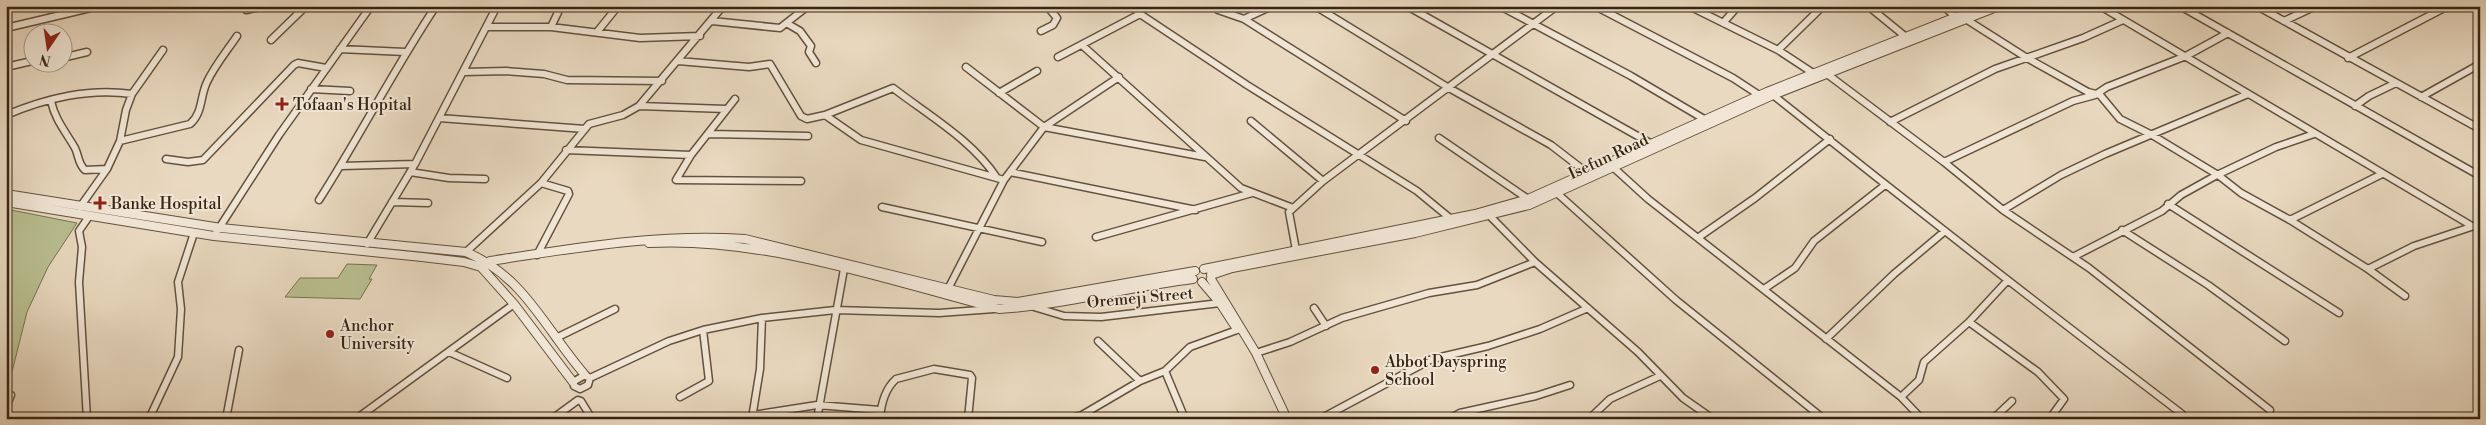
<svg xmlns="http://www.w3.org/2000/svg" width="2486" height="425" font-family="'Libre Bodoni',serif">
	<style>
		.green { fill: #b9bf91; stroke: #787252 }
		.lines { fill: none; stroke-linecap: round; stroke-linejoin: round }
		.minor-casing { stroke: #63523e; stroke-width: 9 }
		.tertiary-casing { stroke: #63523e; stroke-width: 10 }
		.minor { stroke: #f1e6d6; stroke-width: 6 }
		.tertiary { stroke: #f1e6d6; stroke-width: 8 }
		.poi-dot { fill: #8f2418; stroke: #f1e6d6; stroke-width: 2 }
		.labels { text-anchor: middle; stroke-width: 4; stroke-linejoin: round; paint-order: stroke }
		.poi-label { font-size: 16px; fill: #362512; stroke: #f1e6d6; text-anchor: start }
		.street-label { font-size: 16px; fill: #362512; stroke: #f1e6d6 }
	</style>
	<rect width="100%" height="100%" fill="#e9d9c0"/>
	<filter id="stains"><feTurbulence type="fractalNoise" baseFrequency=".004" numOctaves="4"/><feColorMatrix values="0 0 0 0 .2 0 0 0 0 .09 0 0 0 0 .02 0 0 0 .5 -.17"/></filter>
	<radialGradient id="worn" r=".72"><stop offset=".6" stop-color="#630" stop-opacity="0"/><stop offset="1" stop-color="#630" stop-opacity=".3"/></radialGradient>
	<path class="green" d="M6,209L77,223L48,267L27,312L6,396Z
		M347,264L377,265L369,279H372L360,299L285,297L300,278H338Z"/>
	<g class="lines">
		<g class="minor-casing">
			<path id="minor" d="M1132,6L1140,14L1247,85L1417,191L1451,219
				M1215,6L1218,10L1244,19L1406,121
				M1315,6L1449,88L1551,145L1586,172
				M1407,6L1650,143
				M1500,6L1631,76L1704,119
				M1595,6L1733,78L1759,95
				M1689,6L1778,50L1813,73
				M1868,6L1906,37
				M1944,6L1956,18
				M2100,6L2472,226
				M2180,6L2480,176
				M2257,6L2480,129
				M246,10L265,6
				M1964,18L2027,58L2088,92L2100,95L2120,119L2152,135L2218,175L2241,193L2290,220L2368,269L2405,296
				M1244,19L1272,6
				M712,21L780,28L808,6
				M2284,21L2316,6
				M1723,23L1738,6
				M788,24L800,31L811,46L809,52L816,63
				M487,27H551L640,38L700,36
				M551,27L561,6
				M6,28L99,6
				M1041,31L1053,25L1057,18L1047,6
				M597,32L618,6
				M271,40L306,6
				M1083,46L1241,188L1293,208
				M340,49L405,52
				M1778,50L1823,6
				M1058,57L1140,14
				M62,58L87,52
				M2348,58L2448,6
				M678,61L749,67L770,64L801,116L807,119L825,115L861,140L1004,180
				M6,67L32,61
				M966,67L1044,127L1205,157
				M464,72L506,71L544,74L567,80L662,81
				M1827,74L1944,162L2003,210L2089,268L2270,410
				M311,89L350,91
				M999,93L1037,71
				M1773,95C1908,203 2044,309 2182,414
				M2421,97L2480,64
				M735,99L691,155L676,180L801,181
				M51,101C55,120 66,132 75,148C79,156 78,164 85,170L107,169
				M639,106L726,109
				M2355,106L2369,96L2396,83
				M6,115C47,98 88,88 132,94
				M825,115L893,88C928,115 972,140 997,178
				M439,118L585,129
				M1251,121L1323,181
				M1890,122L1995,69L2083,38L2123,20
				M708,134L808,136
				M1439,138L1528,199
				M120,141L190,124C203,113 200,96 207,82C215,65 227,51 237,36
				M566,150L691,155
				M166,159L188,162L203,160L294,65L298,63L326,68
				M1944,162L2073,101L2095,95L2107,87L2186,56L2228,33
				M341,166L415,164
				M1614,168L1648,199L1901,397L1922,419
				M410,172L449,178L485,179
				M1010,172L1196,210
				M1558,194L1676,300L1824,419
				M319,200C360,136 394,69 436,6
				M392,202L428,203
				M2168,204L2339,313
				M80,207L107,169L120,141L126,110L132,94L163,50
				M882,207L1042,242
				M2003,210L2061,175L2105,154L2248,94
				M1487,213L1535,262L1638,352L1683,398L1713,419
				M2290,220L2382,174
				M2122,230L2208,285L2285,341
				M214,236L279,135L371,6
				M1096,237L1252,193
				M1699,237L1755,198L1830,139
				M367,244L415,164L497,6
				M1296,250L1289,212L1323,181L1557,6
				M466,252L541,183L589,124L623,115L639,106L723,6
				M537,255L569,194L568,191L541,183
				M2073,257L2162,211L2181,195L2217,175L2276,147L2314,134
				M2368,269L2414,246L2480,224
				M948,289L1004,180L1044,127L1119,77
				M1764,289L1795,268L1814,241L1885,185
				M1034,307L1064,316L1101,317L1220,303
				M1314,308L1326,326
				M1969,322L2038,372L2064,399L2051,417L2053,419
				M556,338L615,309
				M1826,339L1894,274L1945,231
				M1098,341L1140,381
				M449,352L507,378
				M1256,353L1290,342L1342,318L1429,293L1477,285L1535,262
				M1165,371L1185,419
				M585,375L590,378L588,385L580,389L574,386L573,382Z
				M590,378L669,341L703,330L762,318L835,310L939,313L994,309
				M680,397L709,381L703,330
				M1901,397L1919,380L1924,362L1969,322L2007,281
				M6,408L11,395
				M753,415L817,405L880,410
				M752,418L760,369L762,318
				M87,419L79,282L82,247L79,231L90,215
				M149,419L178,357L181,309L178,282L194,233
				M226,419L239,350
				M356,419L514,304
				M552,419L578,400L581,401L592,419
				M817,419L844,269
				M880,419C881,404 885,389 896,379L934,369L970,375L972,378L968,419
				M1068,419L1082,415L1140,381L1165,371L1190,347L1237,330
				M1320,419L1432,359L1488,346L1540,329L1588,308
				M1449,419L1460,413L1536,396L1570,385
				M1589,419L1610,399L1660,376
				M1993,419L2012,401"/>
		</g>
		<g class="tertiary-casing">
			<path id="tertiary" d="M6,194L221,228L466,252C525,277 545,329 585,375
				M6,202L214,236L422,257L464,262L481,267L514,304L573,382
				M649,243C765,237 887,280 999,309C1064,305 1128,287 1193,279
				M490,261C575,248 659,233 745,239L994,300L1018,302L1195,271
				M1204,269L1475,214L1528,199L1767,92L1984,6
				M1211,275L1232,268L1415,233L1529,205L1773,95L1999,6
				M1211,279L1256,353L1287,419
				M1202,282L1220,303L1237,329"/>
		</g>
		<use href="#minor" class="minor"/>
		<use href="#tertiary" class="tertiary"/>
	</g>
	<g class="poi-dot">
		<path d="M279.5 96.5h5v5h5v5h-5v5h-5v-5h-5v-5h5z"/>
		<path d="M97.5 195.5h5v5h5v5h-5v5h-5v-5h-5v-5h5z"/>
		<circle cx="330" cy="334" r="5"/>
		<circle cx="1375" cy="370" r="5"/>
	</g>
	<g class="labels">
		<g class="poi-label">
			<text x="293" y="110">Tofaan's Hopital</text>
			<text x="111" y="209">Banke Hospital</text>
			<text x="340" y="331">Anchor<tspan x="340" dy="18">University</tspan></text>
			<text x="1385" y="367">Abbot Dayspring<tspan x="1385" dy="18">School</tspan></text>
		</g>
		<g class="street-label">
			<text transform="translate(1608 156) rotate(-25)" y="6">Isefun Road</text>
			<text transform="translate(1140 297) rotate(-5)" y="6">Oremeji Street</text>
		</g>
	</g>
	<rect width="2486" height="425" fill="none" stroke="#e9d9c0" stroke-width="25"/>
	<rect x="8" y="8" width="2471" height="410" fill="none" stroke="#362512" stroke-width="2.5"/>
	<rect x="12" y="12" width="2461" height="400" fill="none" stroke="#362512"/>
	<g transform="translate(48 48) rotate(193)"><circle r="24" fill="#f1e6d6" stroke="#a69988"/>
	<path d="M0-4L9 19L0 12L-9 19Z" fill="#8f2418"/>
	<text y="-8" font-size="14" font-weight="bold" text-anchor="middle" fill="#362512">N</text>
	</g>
	<rect width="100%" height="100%" filter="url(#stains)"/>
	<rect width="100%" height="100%" fill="url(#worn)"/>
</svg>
